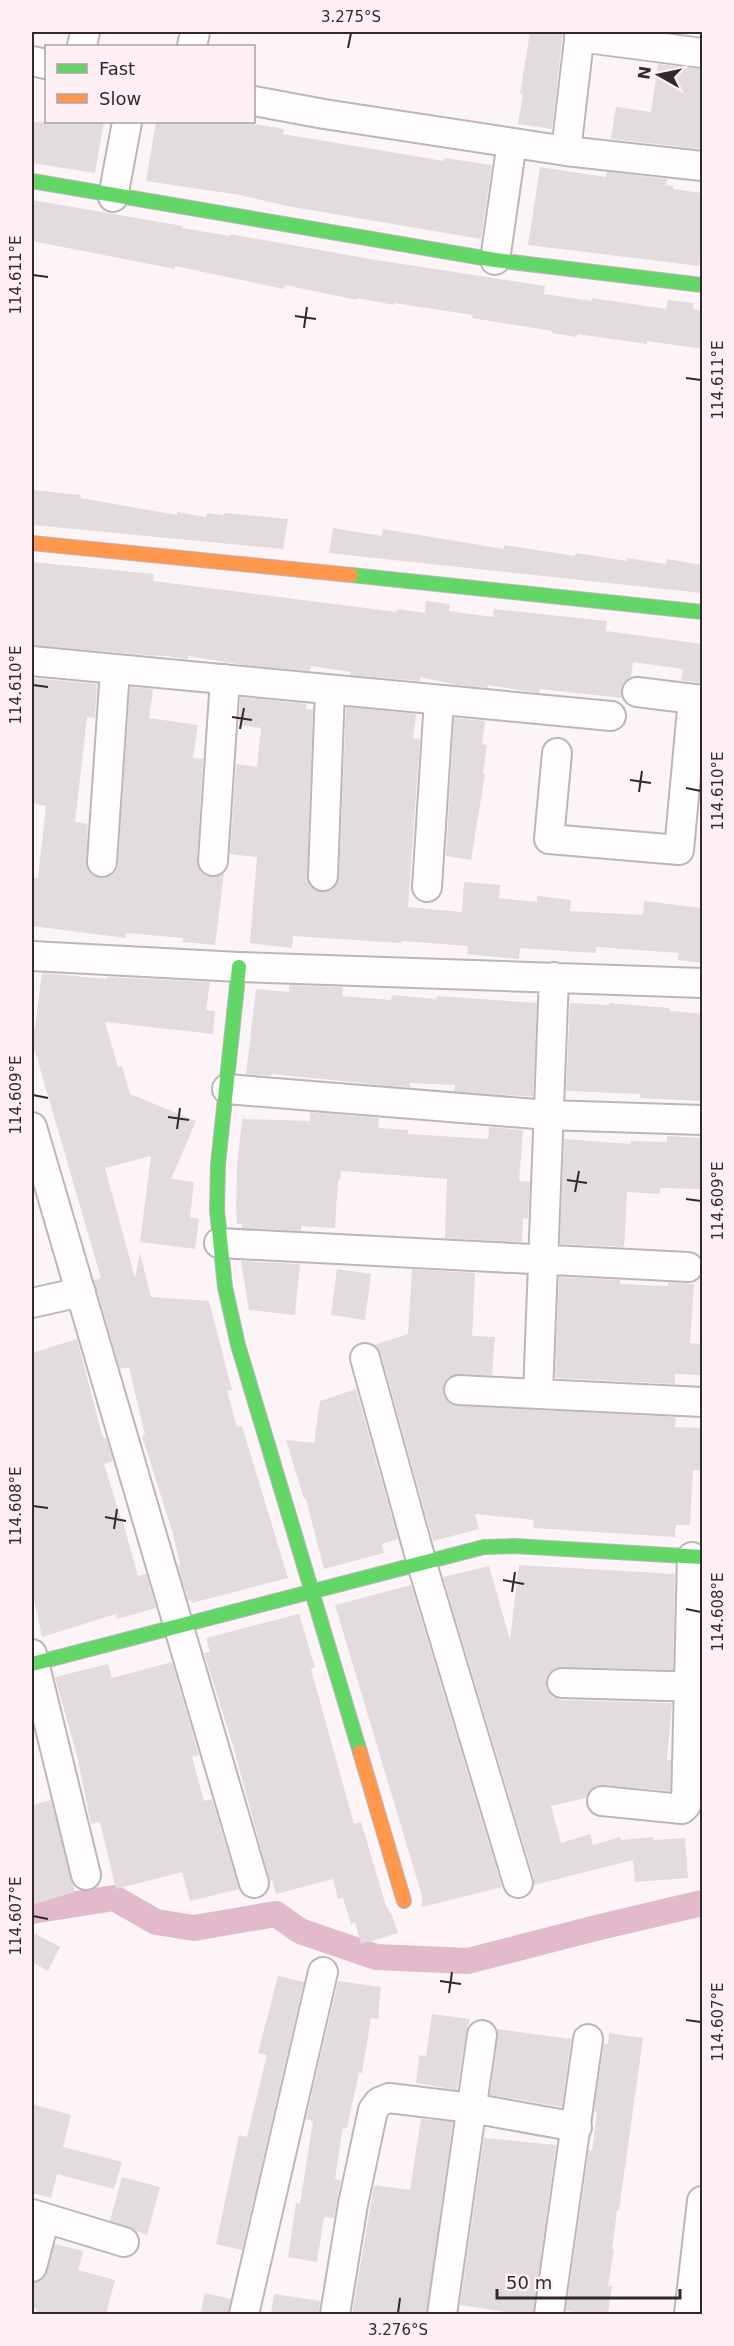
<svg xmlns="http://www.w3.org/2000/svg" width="734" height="2346" font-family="'DejaVu Sans',sans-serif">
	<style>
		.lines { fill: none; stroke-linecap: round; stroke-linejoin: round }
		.canal { stroke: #e3bacc; stroke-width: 26 }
		.building { fill: #e3dcdf }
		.street-casing { stroke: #bcb6b8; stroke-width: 32 }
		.fast-casing { stroke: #bcb6b8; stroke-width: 16 }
		.slow-casing { stroke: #bcb6b8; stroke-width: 16 }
		.street { stroke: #fffdfe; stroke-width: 28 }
		.fast { stroke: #63d668; stroke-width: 14 }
		.slow { stroke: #ff974d; stroke-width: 14 }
		.ticks { fill: none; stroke: #312a2d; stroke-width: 2 }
		.neatline { fill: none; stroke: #312a2d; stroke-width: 2 }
		.ticks-label { font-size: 15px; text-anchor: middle; fill: #312a2d }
	</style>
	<rect width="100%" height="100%" fill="#fcf4f7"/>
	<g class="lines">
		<path class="canal" d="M32,1911L114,1898L156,1922L194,1928L276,1914L300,1931L376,1957L468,1961L596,1928L702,1903"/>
	</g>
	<path class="building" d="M530,32H563L552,129L518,124L523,94H520Z
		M658,64L702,69V149L611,139L616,107L651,112Z
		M32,122H104L95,173L32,163Z
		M156,122H242L284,129L283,134L444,161L445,158L492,165L481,239L287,206L240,195L146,181Z
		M540,167L606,177L607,172L667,179L666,185L673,186V189L702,193V243L699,266L528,245Z
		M32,200L183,226L182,228L230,236V234L370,259L545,286L544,294L592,301V298L666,309L668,300L694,303L693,309L702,311V349L647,341V344L577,334V337L552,333V331L472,318L473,315L394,303V305L357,298V300L285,285L284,289L175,266V269L32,241Z
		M32,490L81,495V498L177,515V512L206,517L207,513L224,515V513L288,519L283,549L32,525Z
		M333,528L382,536L383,529L504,549V545L575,556L576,553L627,561V558L666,564L667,559L702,565V593L329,553Z
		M32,562L154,574L153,581L397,612V609L425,613L426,601L450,604L449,611L493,617L494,609L607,621L606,631L702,644V683L681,680L683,669L633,662L631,677L624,682L621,689L622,698L540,689L539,693L488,685V688L457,685L420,677V681L350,675L351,672L311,666L310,671L243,665L188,656V659L157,655V656L32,645Z
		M32,678L97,684L95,718L87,717L75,822L88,824L86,861L87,869L92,875L100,878L110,876L116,871L118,863L130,687L153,689L149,718L198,725L193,758L203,759L197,861L199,869L204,875L213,877L224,873L215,945L183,942V938L126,933V938L32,926V878H38L46,806L32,803Z
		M240,697L306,704V709L313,710L307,875L309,884L315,890L323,892L331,890L337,884L339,877L346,707L416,714L413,738L420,739L408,907L462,912L464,882L500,885L499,898L537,902V896L571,900L570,911L643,915L644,901L702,908V963L678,960L679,953L596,947V953L520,948L519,959L467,954L468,946L402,941L401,943L293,936L292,948L250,943L257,857L230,854L236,764L257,767L261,728L239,725Z
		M454,718L485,721L482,744L487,745L483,774H485L471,860L446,856Z
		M42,973L107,979V977L210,982L206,1010L215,1011L213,1034L105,1022L118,1067L122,1066L130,1094L196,1121L171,1179L194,1182L190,1217L199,1219L195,1249L140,1242L151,1156L105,1168L135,1278L140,1253L151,1297L209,1301L232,1390L227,1391L237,1427L242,1426L288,1578L192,1603L191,1600L188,1601L178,1565L180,1564L173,1534L142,1436L145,1435L129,1367L120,1369L94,1280L101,1278L32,1041V1029L35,1028Z
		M289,985L343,987L342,996L391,1000L392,995L436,999L437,996L537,1003L533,1097L454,1091L455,1085L410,1083V1087L392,1086L271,1074V1076L246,1074L256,989L289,992Z
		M570,1003L609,1005V1003L670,1008V1011L702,1014V1101L640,1098V1094L566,1091Z
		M310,1112L379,1118L378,1128L408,1130V1134L488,1139L489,1127L523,1130L519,1181L530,1182L528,1219L523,1218L522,1242L445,1238L447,1179L341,1171L340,1180H338L335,1228L301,1226V1231L242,1228V1224H237L236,1209L237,1165L242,1119L310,1121Z
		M667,1136L702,1138V1189L660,1188V1194L627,1192L624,1247L560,1244L564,1139L630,1144L631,1141L667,1142Z
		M241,1261L300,1264L295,1315L249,1310Z
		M337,1269L371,1274L365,1320L331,1315Z
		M412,1269L475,1273L472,1336L495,1337L492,1375L460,1374L451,1376L445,1382L443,1390L445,1398L451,1404L458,1406L676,1417L675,1427L702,1428V1471L693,1470L690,1525H676L675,1537L533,1528L534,1520L475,1514L479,1529L433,1541L381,1354L374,1345L408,1334Z
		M559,1277L620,1280V1284L668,1286V1282L694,1284L690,1343L702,1344V1375L675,1374V1384L555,1378Z
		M77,1339L103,1438L106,1437L113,1461L104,1464L122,1522H123L138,1576L146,1574L156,1608L117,1619L116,1614L42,1637L32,1589V1353Z
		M356,1389L398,1539L382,1544L384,1553L324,1569L306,1499H304L286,1440L314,1443L320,1401Z
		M519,1565L675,1574L673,1670L562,1667L554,1669L548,1674L546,1683L547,1690L553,1697L562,1700L672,1703L667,1760H671L670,1791L603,1785L595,1786L589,1791L586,1798L551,1806L561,1843L590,1834L593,1845L620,1837L621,1840L653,1837L654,1840L685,1838L688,1878L635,1882L633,1860L534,1885V1878L443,1577L489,1566L510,1640Z
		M411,1585L502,1887L422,1907V1896L335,1605Z
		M299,1614L315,1667L311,1669L354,1824L361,1822L386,1906L392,1915L398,1933L361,1944L355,1922L351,1924L343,1898L338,1899L333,1879L276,1894L272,1880L270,1881L233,1746L204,1653L210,1652L206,1638Z
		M172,1662L199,1755L192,1757L204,1801L212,1799L239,1889L190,1901L182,1872L116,1889L100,1822L91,1824L77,1756L55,1677L108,1664L112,1678Z
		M51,1800L75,1892L32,1905V1805Z
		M32,1932L60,1947L48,1971L32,1962Z
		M278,1976L304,1982L242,2250L216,2244L239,2135L247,2137L267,2055L258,2053Z
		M338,1981L381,1987L378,2019L371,2018L362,2073H359L347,2128L343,2127L335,2179L341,2180L334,2218L324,2217L317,2262L288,2257L296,2203L300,2204L313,2121L306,2119Z
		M432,2014L470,2019L466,2033L457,2090L416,2083L419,2055L426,2056Z
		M497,2029L571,2039L562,2107L490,2095L498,2037Z
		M609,2033L643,2038L619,2210H617L612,2249H614L608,2286H612L608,2314H591L566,2311L589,2150L592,2151L597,2112H594L604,2043L608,2044Z
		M32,2104L71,2115L63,2147L122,2162L114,2189L57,2174L51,2198L32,2193Z
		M421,2119L453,2122L426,2314H352L374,2185L410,2190Z
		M484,2138L556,2145L533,2314H505L506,2312L460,2305Z
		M122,2177L160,2187L147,2235L110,2221Z
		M55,2244L83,2251L78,2270L115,2280L106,2314H35L37,2309L32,2308V2283L44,2278Z
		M205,2293L231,2299L228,2314H200Z
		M274,2294L320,2301L319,2314H271Z"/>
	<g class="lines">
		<g class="street-casing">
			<path id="street" d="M579,37L702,53
				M82,46L85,32
				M192,46L195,32
				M32,61L46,64
				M254,101L324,114L566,151L702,166
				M566,151L580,32
				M113,197L127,122
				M495,260L510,156
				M32,661L611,716
				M637,692L702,700
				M557,753L549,839L679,850L693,699
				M213,861L225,679
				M102,862L115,669
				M323,876L330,690
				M427,887L439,700
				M32,956L239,967L702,983
				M227,1089L548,1115L702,1120
				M32,1127L254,1883
				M219,1243L688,1267
				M32,1303L81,1292
				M365,1358L422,1564L518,1883
				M459,1390L702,1402
				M538,1394L554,977
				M32,1654L86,1875
				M562,1683L702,1687
				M602,1801L682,1809L686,1805L692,1557
				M32,2214L124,2242
				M32,2267L45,2218
				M244,2314L323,1972
				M335,2314L353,2204L373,2110L379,2102L389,2098L471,2108L577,2127
				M442,2314L482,2035
				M549,2314L588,2039
				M689,2314L702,2201"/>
		</g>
		<g class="fast-casing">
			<path id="fast" d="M32,181L495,260L702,285
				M351,575L702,612
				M239,967L218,1164L217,1210L225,1287L238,1345L360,1752
				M32,1664L484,1547L514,1546L702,1557"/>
		</g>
		<g class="slow-casing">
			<path id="slow" d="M32,543L351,575
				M360,1752L404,1901"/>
		</g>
		<use href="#street" class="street"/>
		<use href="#fast" class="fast"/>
		<use href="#slow" class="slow"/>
	</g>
	<path class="ticks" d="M348,48L351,33M33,275L48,277M295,316L316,319M304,328L307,307M686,378L701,380M33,685L48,687M232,717L252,720M240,729L244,708M630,780L651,783M686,788L701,791M639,792L642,771M33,1095L48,1098M168,1117L189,1120M177,1129L180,1108M567,1180L587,1183M575,1192L579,1171M686,1199L701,1201M33,1506L48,1508M105,1517L126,1521M114,1529L117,1509M503,1580L524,1584M512,1592L515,1572M686,1609L701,1612M33,1916L48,1919M440,1981L461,1984M449,1993L452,1972M686,2020L701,2022M398,2313L400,2298"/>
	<rect width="734" height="2346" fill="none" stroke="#fff0f6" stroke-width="66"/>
	<rect x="45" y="45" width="210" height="78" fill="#fff0f6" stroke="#ada1a6" stroke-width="1.5"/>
	<rect x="57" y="64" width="30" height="9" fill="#63d668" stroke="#ada1a6" stroke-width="1.5"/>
	<text x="99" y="75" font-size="18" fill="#312a2d">Fast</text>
	<rect x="57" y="94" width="30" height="9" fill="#ff974d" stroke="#ada1a6" stroke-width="1.5"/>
	<text x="99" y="105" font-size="18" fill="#312a2d">Slow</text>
	<g transform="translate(659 75) rotate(279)" stroke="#fff0f6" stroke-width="4.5" paint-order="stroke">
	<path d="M0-4.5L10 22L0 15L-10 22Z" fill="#312a2d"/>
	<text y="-9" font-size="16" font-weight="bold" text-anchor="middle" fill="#312a2d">N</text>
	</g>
	<path d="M497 2289v9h183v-9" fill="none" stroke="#312a2d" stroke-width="3"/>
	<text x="506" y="2289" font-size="18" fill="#312a2d" stroke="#fff0f6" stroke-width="4.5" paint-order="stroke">50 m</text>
	<rect x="33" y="33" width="668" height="2280" class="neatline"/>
	<g class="ticks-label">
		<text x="351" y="22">3.275°S</text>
		<text transform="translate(16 275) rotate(-90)" y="5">114.611°E</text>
		<text transform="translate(718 380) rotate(-90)" y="5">114.611°E</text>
		<text transform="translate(16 685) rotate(-90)" y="5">114.610°E</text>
		<text transform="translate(718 791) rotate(-90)" y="5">114.610°E</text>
		<text transform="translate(16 1095) rotate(-90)" y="5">114.609°E</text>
		<text transform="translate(718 1201) rotate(-90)" y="5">114.609°E</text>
		<text transform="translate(16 1506) rotate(-90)" y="5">114.608°E</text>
		<text transform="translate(718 1612) rotate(-90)" y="5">114.608°E</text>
		<text transform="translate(16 1916) rotate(-90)" y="5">114.607°E</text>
		<text transform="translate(718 2022) rotate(-90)" y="5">114.607°E</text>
		<text x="398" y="2335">3.276°S</text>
	</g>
</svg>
